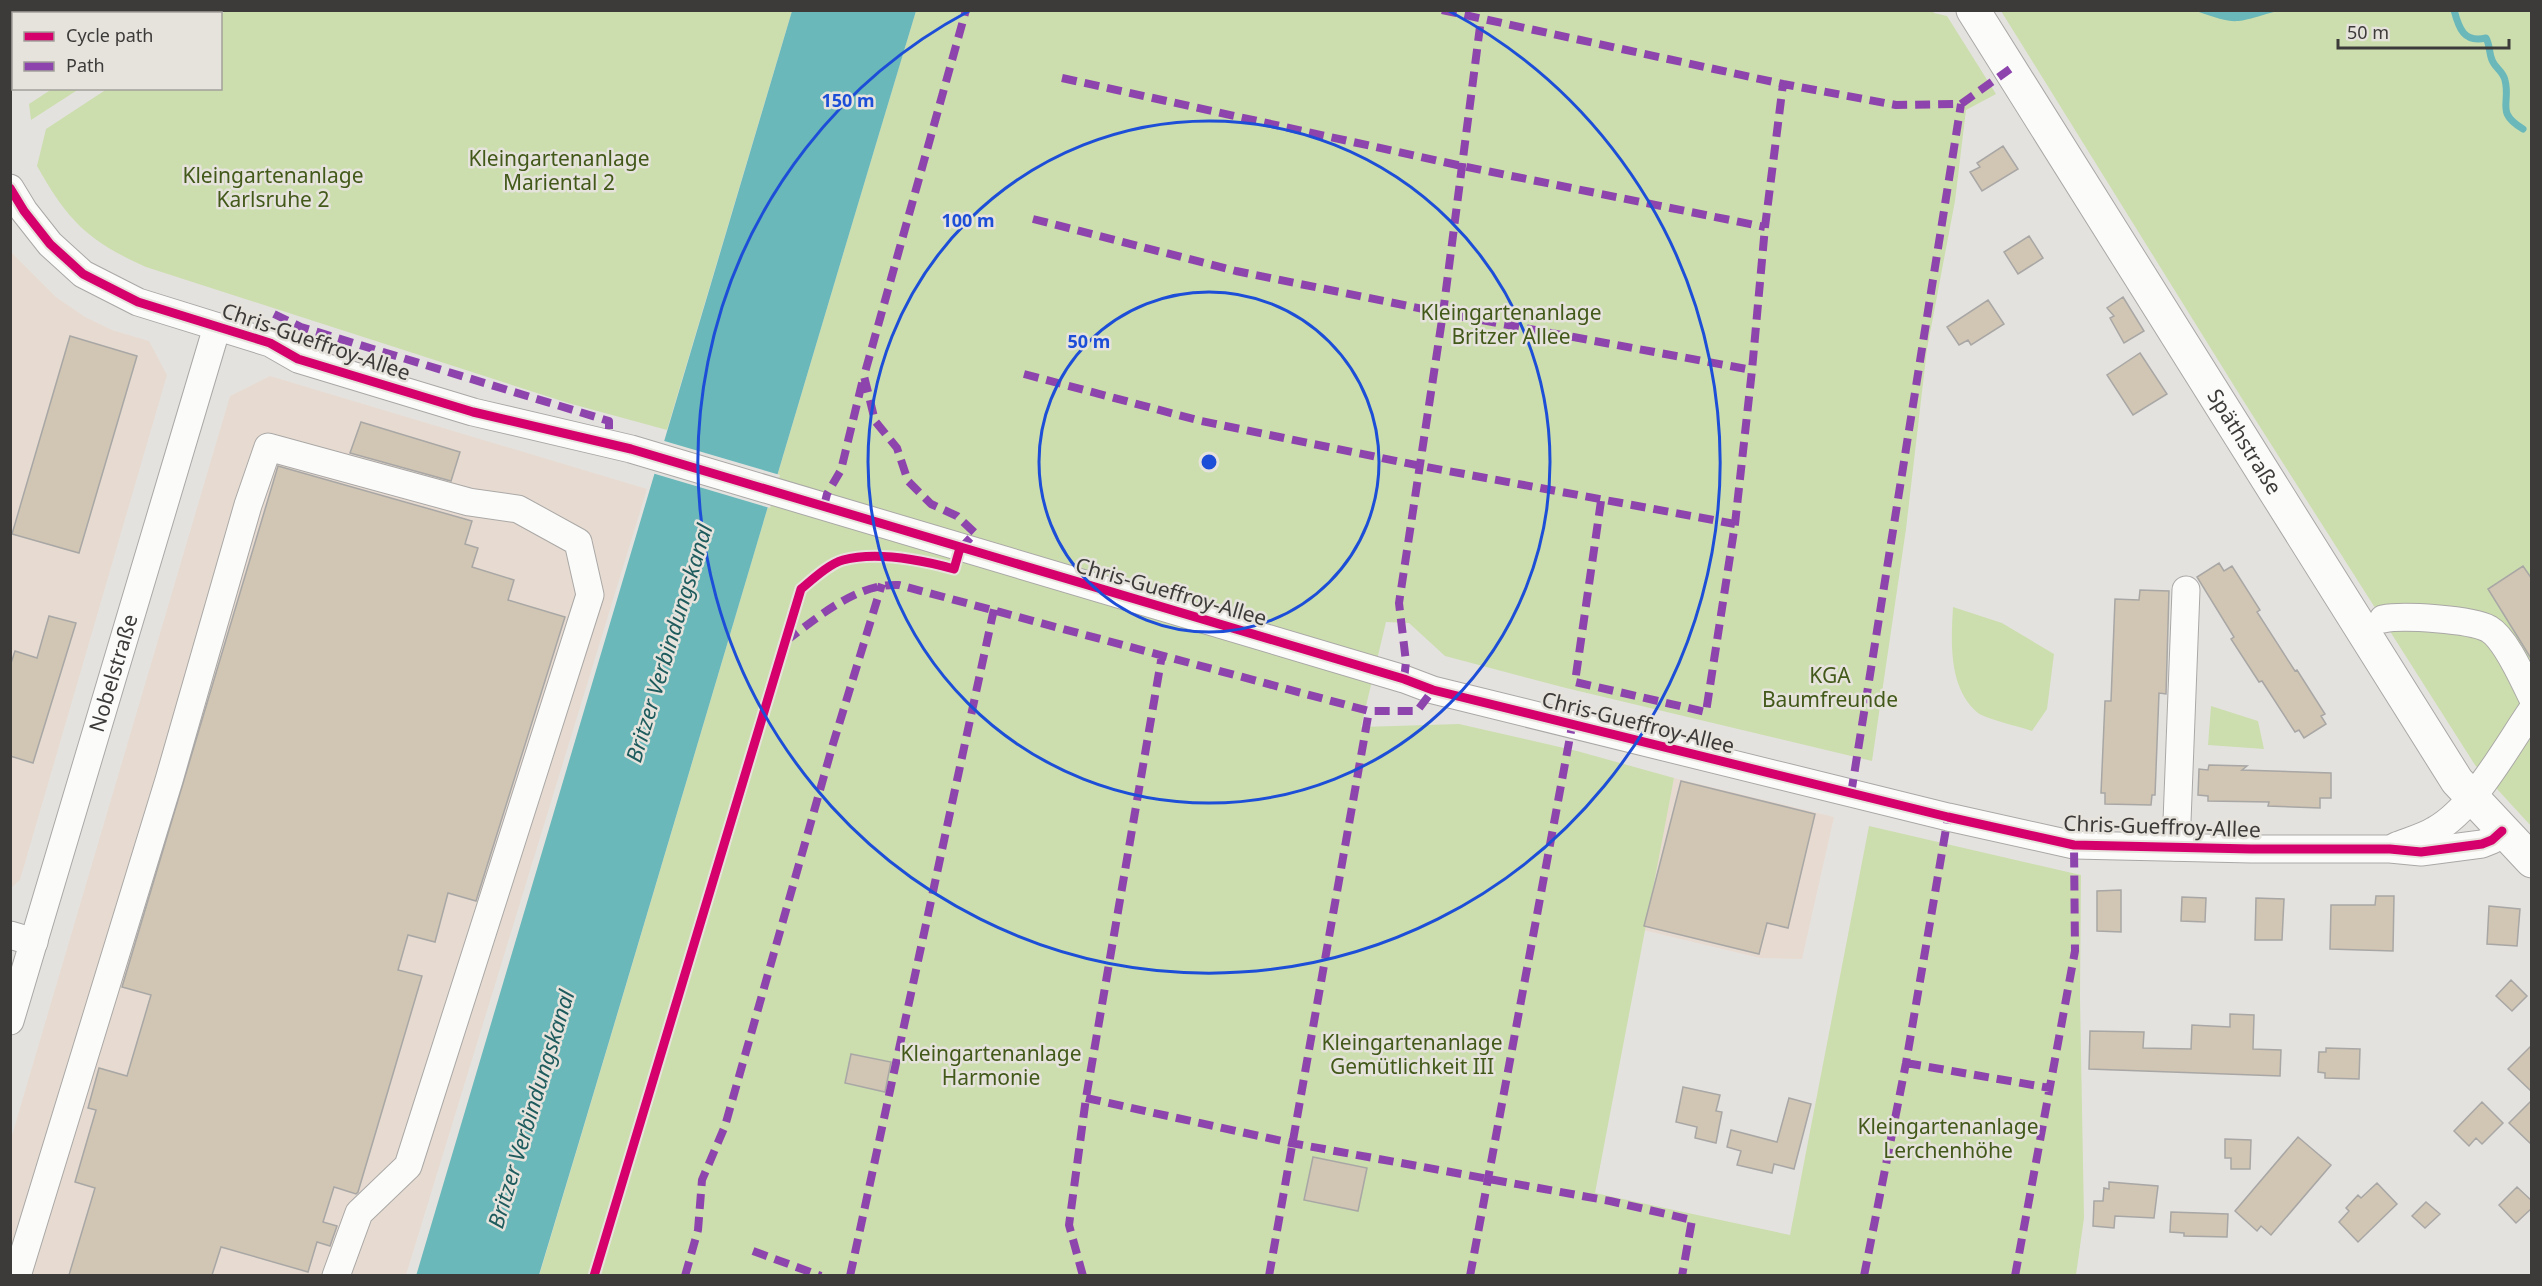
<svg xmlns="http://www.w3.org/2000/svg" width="2542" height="1286" font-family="'Noto Sans',sans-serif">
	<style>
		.industrial { fill: #e7dbd1 }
		.green { fill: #ccdeae }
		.water { fill: #6ab8ba }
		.pier { fill: #e4e2df }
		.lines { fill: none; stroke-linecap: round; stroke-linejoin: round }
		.stream { stroke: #6ab8ba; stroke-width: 7 }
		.building { fill: #d1c5b3; stroke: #a8a7a5; stroke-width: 1.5 }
		.minor-casing { stroke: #aaa8a6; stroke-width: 29 }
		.major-casing { stroke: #aaa8a6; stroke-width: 35 }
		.minor { stroke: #fbfbfa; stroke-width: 27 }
		.major { stroke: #fbfbfa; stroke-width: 33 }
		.quiet { stroke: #8e44ad; stroke-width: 8; stroke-dasharray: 15 8; stroke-linecap: butt }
		.cycleway-casing { stroke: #e6e3dd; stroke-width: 13 }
		.cycleway { stroke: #d6006c; stroke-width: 9 }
		.ring { fill: none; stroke: #1d4ed8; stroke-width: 3 }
		.labels { text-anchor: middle; stroke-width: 5; stroke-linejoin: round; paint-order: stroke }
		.park-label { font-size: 21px; fill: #43591a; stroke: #e6e3dd }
		.street-label { font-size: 21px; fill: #3d3b39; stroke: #e6e3dd }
		.water-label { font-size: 22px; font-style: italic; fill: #1e5b5d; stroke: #e6e3dd }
		.centre { fill: #1d4ed8; stroke: #e6e3dd; stroke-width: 3 }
		.ring-label { font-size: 18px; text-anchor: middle; font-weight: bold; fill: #1d4ed8; stroke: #e6e3dd; stroke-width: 5; stroke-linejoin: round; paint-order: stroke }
	</style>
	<rect width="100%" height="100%" fill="#e4e2df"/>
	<path class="industrial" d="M10,251L56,297L85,317L112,330L149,341L167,375L20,880L11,888Z
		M270,376L647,489L406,1275H11L10,1142L230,396Z
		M1674,778L1834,817L1802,959L1760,958L1643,930Z"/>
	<path class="green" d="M1933,10L1934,13L1947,16L1996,94L1966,110L1955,201L1927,349L1906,529L1872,761L1566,688L1445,656L1409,623L1386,622L1361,727L1459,724L1577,751L1674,778L1595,1193L1790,1235L1869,826L2081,875L2080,998L2084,1218L2076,1275L539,1276C666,854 789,432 916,11Z
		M226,11H792L667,430L568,403L146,267C88,241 68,221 37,166L46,129L107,89L220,88L221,14Z
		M2001,11H2531V826L2475,765L2241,397Z
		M52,89H79L31,120L29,104Z
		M1953,607L2002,623L2054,654L2047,709L2032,731C2021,727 1986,719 1978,713C1948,688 1951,642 1953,607Z
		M2211,706L2258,721L2264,749L2208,745Z"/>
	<path class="water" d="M792,11H916C789,432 666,854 539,1275L416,1276Z
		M2196,11H2277C2234,23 2239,26 2196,11Z"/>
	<path class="pier" d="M661,440L780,475L770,508L652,473Z"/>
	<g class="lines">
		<path class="stream" d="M2454,10C2459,29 2464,43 2486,38C2490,45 2489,53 2492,60C2495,68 2503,71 2505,80C2511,104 2495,112 2523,129"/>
	</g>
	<path class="building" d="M2003,146L2018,169L1982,191L1970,172L1980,167L1977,163Z
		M2029,236L2043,258L2018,274L2004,252Z
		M2123,297L2144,331L2124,343L2110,318L2114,316L2107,308Z
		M1988,300L2004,324L1971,345L1968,340L1959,345L1947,327Z
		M70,336L137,356L79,553L12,534Z
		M2140,353L2167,394L2133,415L2107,375Z
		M361,422L460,452L451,481L350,453Z
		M278,466L472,521L465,544L478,548L472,567L514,580L508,600L565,617L476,901L448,893L435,942L408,935L398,970L422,976L358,1192L356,1194L334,1187L323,1222L337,1226L330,1246L317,1242L308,1272L221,1247L212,1275H69L95,1188L75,1182L96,1110L88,1108L99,1068L127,1076L151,995L122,987Z
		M2219,563L2224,571L2232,566L2260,610L2257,612L2295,671L2297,670L2325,714L2321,716L2326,724L2304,738L2299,730L2295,732L2262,681L2259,682L2231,639L2234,637L2197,577Z
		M2523,566L2532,579V660L2488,589Z
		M2140,590L2169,591L2166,694L2159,693L2155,795H2152L2151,805L2105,804V793H2101L2105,701H2111L2115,599L2139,600Z
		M49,616L76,623L33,763L10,756V666L15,651L37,658Z
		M2209,765L2247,766L2242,770L2331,773V798H2320V808L2268,806L2269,802L2208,801V796L2198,795L2199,769L2208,770Z
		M1681,781L1815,814L1788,928L1767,923L1759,954L1644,926Z
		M2121,890V932L2097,931V891Z
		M2376,896H2394L2393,951L2330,949L2331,905H2375Z
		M2182,897L2206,898L2205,922L2181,921Z
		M2256,898L2284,899L2282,940H2255Z
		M2489,906L2520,909L2517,946L2487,944Z
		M2511,980L2527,996L2512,1011L2496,996Z
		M2230,1014L2254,1015L2253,1049L2281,1050L2280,1076L2089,1069L2090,1031L2144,1032L2143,1048L2191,1049L2192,1025L2230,1027Z
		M2532,1045V1092L2508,1069Z
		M2326,1048L2360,1049L2359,1079L2325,1078V1073L2318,1072L2319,1052H2326Z
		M851,1054L891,1062L885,1092L845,1083Z
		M1683,1087L1720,1095L1716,1111L1722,1112L1716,1143L1695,1138L1697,1127L1676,1122Z
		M1789,1098L1811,1104L1794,1169L1774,1164L1772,1173L1737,1165L1741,1151L1727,1147L1731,1130L1777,1142Z
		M2532,1100V1145L2509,1123Z
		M2482,1102L2503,1123L2482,1144L2476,1138L2469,1146L2454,1131Z
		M2298,1137L2331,1165L2271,1235L2261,1226L2257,1231L2235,1211Z
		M2225,1139L2251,1140L2250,1169H2231V1158H2225Z
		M1313,1157L1367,1168L1358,1211L1304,1200Z
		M2109,1182L2158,1186L2154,1218L2115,1216L2114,1228L2093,1226L2094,1201H2103L2104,1188L2109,1189Z
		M2377,1183L2397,1204L2358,1242L2339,1222L2349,1211L2346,1208L2358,1195L2361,1198Z
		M2517,1187L2532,1201V1208L2516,1223L2499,1205Z
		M2426,1202L2440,1214L2425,1228L2412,1216Z
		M2171,1212L2228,1214L2227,1237L2184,1236V1233L2170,1232Z"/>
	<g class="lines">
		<g class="minor-casing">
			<g id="minor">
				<path d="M104,14L108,10"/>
				<path d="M10,76L14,74"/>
				<path d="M10,188L24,211L50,244L83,274L138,302L270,343L298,359L473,412L631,449L1404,679L1433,690L1948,817L2074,845L2251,849H2390L2421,852L2482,844L2492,840L2502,831"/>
				<path d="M2383,619C2402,615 2471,619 2489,629C2506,639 2523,679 2532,697"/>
				<path d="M2396,846C2409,841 2424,837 2435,830C2474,808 2507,746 2532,710"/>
				<path d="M2176,847L2186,590"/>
				<path d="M10,935L34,942"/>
				<path id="s1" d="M10,1021L217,327"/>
				<path d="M17,1276L169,780L248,505L268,447L469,502L518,509L578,542L590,595L408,1166L359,1213L336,1276"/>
			</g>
		</g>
		<g class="major-casing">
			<g id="major">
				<path id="s2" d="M1973,10L2457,781L2532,861"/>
			</g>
		</g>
		<use href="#minor" class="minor"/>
		<use href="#major" class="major"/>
		<path class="quiet" d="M1442,10L1783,84L1896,105L1961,104L2010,69
			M1062,78L1462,166L1765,227
			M1033,219L1236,271L1443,313L1752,370
			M274,314L301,327L609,421V429
			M1024,374L1201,421L1421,466L1735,524
			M1601,501L1575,682L1706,712L1735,524L1752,370L1765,227L1783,84
			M824,506L827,494L841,470L863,379
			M960,549L975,533L957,516L931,504L908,481L897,448L875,421L864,376L966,10
			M786,641C818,617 857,583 899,585L1369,711H1417L1433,690
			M1404,679L1406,662L1399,603L1443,313L1481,19
			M1851,794L1961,104
			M1906,1063L2050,1088
			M1086,1098L1291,1143L1610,1201L1692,1220L1682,1276
			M753,1251L821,1276
			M685,1276L698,1230L702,1180L725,1126L833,744L882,584
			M850,1276L994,609
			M1083,1276L1069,1225L1086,1098L1162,655
			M1269,1276L1369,711
			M1470,1276L1572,726
			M1864,1276L1906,1063L1948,817
			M2015,1276L2075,951L2074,845"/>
		<g class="cycleway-casing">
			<path id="cycleway" d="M10,188L24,211L50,244L83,274L138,302L270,343L298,359L473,412L631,449L1404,679L1433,690L1948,817L2074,845L2251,849H2390L2421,852L2482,844L2492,840L2502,831
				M594,1276L801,589C813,579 829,564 843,560C877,551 921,560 954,569L960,548"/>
		</g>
		<use href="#cycleway" class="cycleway"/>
	</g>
	<g class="ring">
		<circle cx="1209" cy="462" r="170"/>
		<circle cx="1209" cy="462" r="341"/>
		<path d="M1449 11A511 511 0 1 1 969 11"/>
	</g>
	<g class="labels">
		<g class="park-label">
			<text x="559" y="166">Kleingartenanlage<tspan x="559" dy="24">Mariental 2</tspan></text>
			<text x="273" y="183">Kleingartenanlage<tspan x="273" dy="24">Karlsruhe 2</tspan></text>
			<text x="1511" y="320">Kleingartenanlage<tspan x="1511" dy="24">Britzer Allee</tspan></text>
			<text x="1830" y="683">KGA<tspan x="1830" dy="24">Baumfreunde</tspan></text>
			<text x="1412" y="1050">Kleingartenanlage<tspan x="1412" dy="24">Gemütlichkeit III</tspan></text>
			<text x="991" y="1061">Kleingartenanlage<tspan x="991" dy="24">Harmonie</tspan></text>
			<text x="1948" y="1134">Kleingartenanlage<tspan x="1948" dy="24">Lerchenhöhe</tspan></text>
		</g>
		<g class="street-label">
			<text transform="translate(316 342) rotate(19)" y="7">Chris-Gueffroy-Allee</text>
			<text dy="7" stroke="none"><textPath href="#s2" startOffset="510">Späthstraße</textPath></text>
			<text transform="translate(1171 592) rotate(16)" y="7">Chris-Gueffroy-Allee</text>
			<text dy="7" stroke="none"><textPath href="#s1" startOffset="363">Nobelstraße</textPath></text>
			<text transform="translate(1638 723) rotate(14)" y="7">Chris-Gueffroy-Allee</text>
			<text transform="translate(2162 827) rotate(2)" y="7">Chris-Gueffroy-Allee</text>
		</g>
		<g class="water-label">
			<text transform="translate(669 643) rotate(-73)" y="8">Britzer Verbindungskanal</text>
			<text transform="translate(531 1109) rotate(-73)" y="8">Britzer Verbindungskanal</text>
		</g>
	</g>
	<circle cx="1209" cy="462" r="9" class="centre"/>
	<g class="ring-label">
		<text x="848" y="107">150 m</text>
		<text x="968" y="227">100 m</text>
		<text x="1089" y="348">50 m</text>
	</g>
	<rect width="2542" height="1286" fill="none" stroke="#3d3b39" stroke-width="24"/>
	<rect x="12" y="12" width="210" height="78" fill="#e6e3dd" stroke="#a2a09b" stroke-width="1.5"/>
	<rect x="24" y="32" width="30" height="9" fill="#d6006c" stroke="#a2a09b" stroke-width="1.5"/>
	<text x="66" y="42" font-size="18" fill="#3d3b39">Cycle path</text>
	<rect x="24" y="62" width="30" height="9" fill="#8e44ad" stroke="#a2a09b" stroke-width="1.5"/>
	<text x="66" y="72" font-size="18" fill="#3d3b39">Path</text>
	<path d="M2338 39v9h171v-9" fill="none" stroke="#3d3b39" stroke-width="3"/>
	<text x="2347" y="39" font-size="18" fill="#3d3b39" stroke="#e6e3dd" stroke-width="4.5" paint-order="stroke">50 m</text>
</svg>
